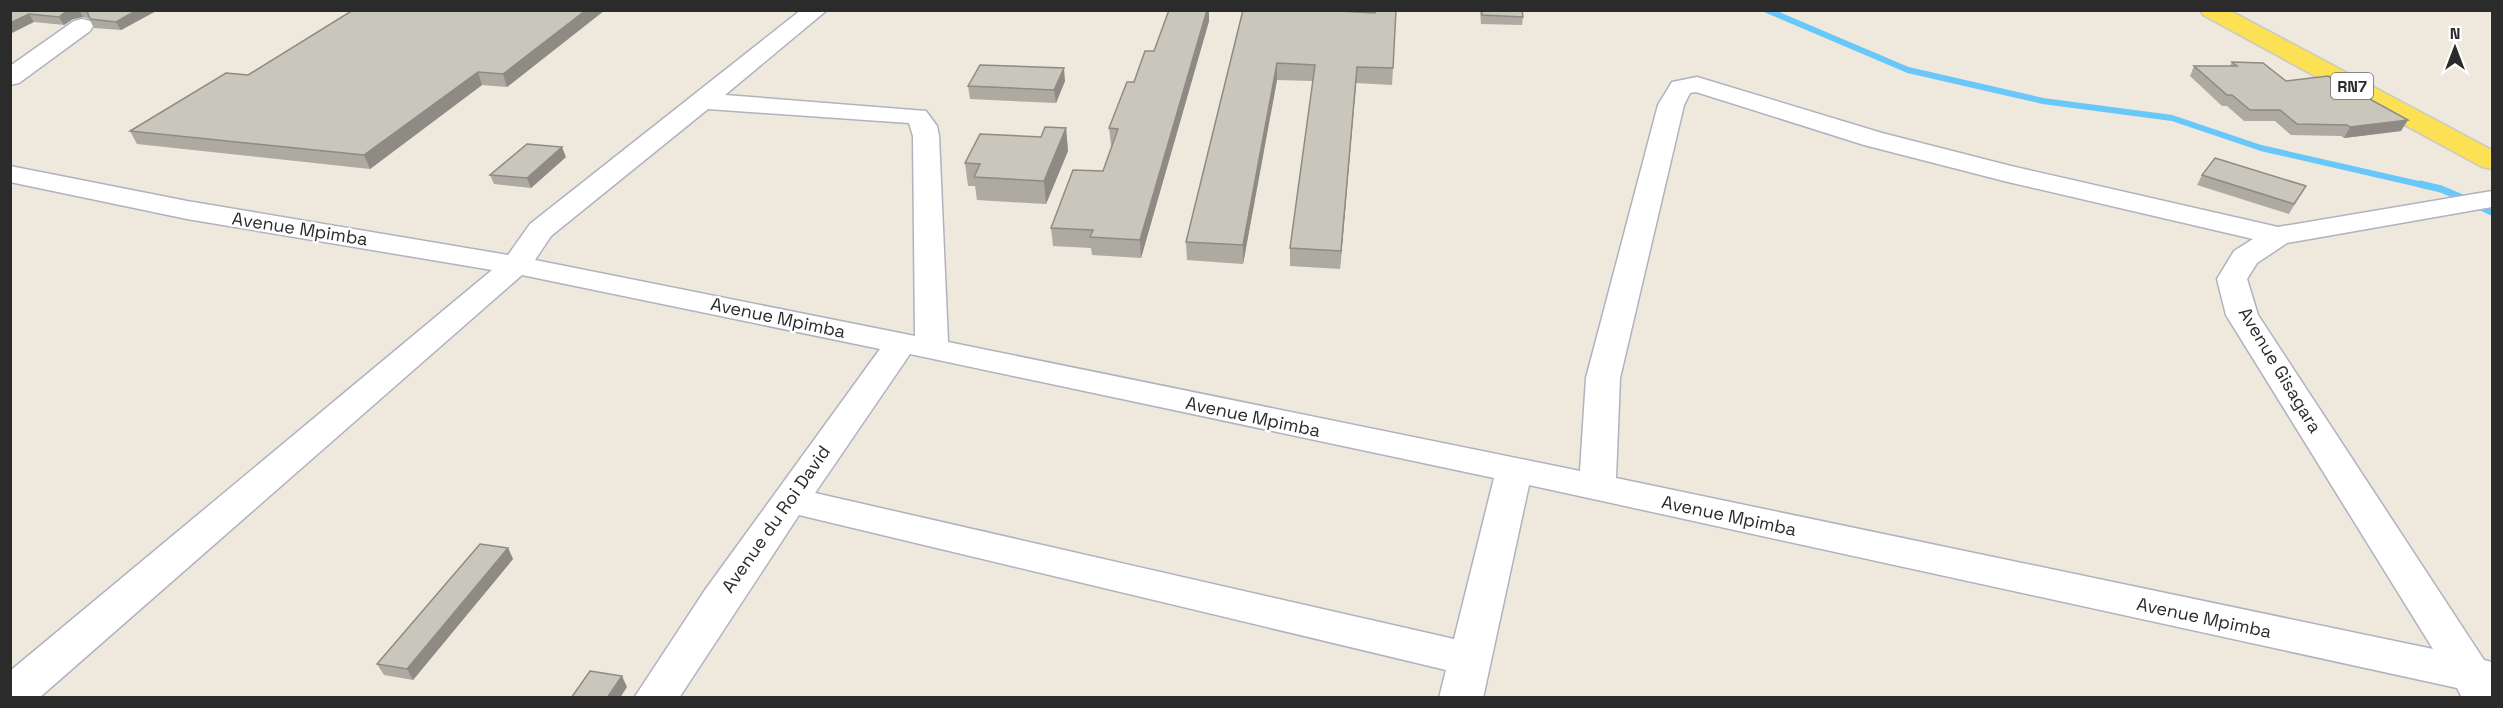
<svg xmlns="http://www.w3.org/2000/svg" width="2503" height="708" font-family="'Space Grotesk',sans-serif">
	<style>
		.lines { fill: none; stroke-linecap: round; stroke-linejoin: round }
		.stream-far1 { stroke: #67c8f9; stroke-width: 6 }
		.stream { stroke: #67c8f9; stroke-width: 7 }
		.minor-casing { stroke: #b1b2c0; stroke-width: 3 }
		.major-casing { stroke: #c8c8c8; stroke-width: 3 }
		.minor { fill: #fff; fill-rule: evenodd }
		.major { fill: #fce154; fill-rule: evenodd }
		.wall { fill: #adaaa1 }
		.shaded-wall { fill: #8d8b83 }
		.building { fill: #c9c6bb; stroke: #8d8b83; stroke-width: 1.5 }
		.labels { text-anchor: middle; stroke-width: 5; stroke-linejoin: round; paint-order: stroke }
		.shield { fill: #fff; stroke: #6b6b6b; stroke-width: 1.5 }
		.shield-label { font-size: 16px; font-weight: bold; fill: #2b2b2b }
		.street-label { font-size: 18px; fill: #2b2b2b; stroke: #fff }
	</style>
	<rect width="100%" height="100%" fill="#eee8dd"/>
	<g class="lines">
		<path class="stream-far1" d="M1767,10L1908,70L2043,101L2172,118L2261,148L2427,186"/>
		<path class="stream" d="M2420,184L2441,189L2467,200
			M2477,205L2492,212"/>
		<g class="minor-casing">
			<path id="minor" d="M801,10H827L725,95L926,111L937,126L939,136L948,342L1580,471L1586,378L1658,105L1672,82L1697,77L1882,133L2011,166L2278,227L2492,191V207L2287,243L2257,263L2247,279L2258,315L2484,660L2492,662V698H2462L2457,688L1529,485L1483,698H1439L1446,670L799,515L679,698H634L705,590L880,349L522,275L39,698H10V671L492,270L187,219L10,182V166L187,201L508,255L530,224ZM1696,92L1864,145L2008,182L2253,239L2234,251L2217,279L2226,315L2433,649L1616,478L1620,378L1684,105L1690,93ZM708,109L909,123L913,136L915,336L535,260L551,236ZM910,354L1494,478L1454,639L815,493Z
				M82,19L90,21L93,26L90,31L19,83L10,85V66L74,21Z"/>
		</g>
		<g class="major-casing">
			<path id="major" d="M2200,10H2229L2492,150V169L2482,167L2203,15Z"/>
		</g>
		<use href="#minor" class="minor"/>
		<use href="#major" class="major"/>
	</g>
	<path class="wall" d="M10,10H158L121,30L94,28L90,19L83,17L73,19L64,25L34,22Z
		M605,10L507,87L482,85L370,169L137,144L130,131L248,75Z
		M1243,10L1393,68L1392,85L1356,83L1340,269L1290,266V248L1313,81L1277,80L1243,264L1187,260L1186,242Z
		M1480,10H1522L1523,17L1522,25L1481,24Z
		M1209,21L1141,258L1092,255L1091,248L1053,246L1051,228L1103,171L1112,146L1111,145L1109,128L1134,82L1154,51Z
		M2232,62L2286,81L2401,131L2344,138L2341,136L2291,135L2275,121H2244L2227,106H2222L2190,76L2194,66H2230Z
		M1065,81L1056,103L970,99L968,86Z
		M1066,128L1068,151L1046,204L977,200L975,186H968L965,163Z
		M566,157L531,188L494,184L490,175Z
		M2202,175L2300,195L2289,214L2197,185Z
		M508,548L513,559L413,680L384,675L377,664Z"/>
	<path class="shaded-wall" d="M68,10H79L83,17L73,19L64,25L59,17Z
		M137,10H158L121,30L116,22Z
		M586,10H605L507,87L503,74Z
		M1207,10H1209V21L1141,258L1140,240Z
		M29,14L34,22L10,34V23Z
		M1277,63V80L1243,264V245Z
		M1357,67L1356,83L1340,269L1341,251Z
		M1064,68L1065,81L1056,103L1054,90Z
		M478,72L482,85L370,169L364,155Z
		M2408,120L2401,131L2344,138L2350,127Z
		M1066,128L1068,151L1046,204L1044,181Z
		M562,147L566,157L531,188L527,178Z
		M508,548L513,559L413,680L407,669Z
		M622,676L627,687L620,698H607Z"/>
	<path class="building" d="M10,10H68L59,17L29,14L10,23Z
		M85,10H137L116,22L90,19L87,11Z
		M353,10H586L503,74L478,72L364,155L130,131L226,73L248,75Z
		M1169,10H1207L1140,240L1090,237L1093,230L1051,228L1073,170L1103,171L1118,129L1109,128L1127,82H1134L1145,51H1154Z
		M1243,10H1322L1375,13L1376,10H1396L1393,68L1357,67L1341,251L1290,248L1315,65L1277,63L1243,245L1186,242Z
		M1482,10H1522L1523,17L1482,15Z
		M2232,62L2263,63L2286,81L2328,76L2408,120L2350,127L2347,125L2297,124L2280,110H2250L2232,95H2227L2194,66H2237Z
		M980,65L1064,68L1054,90L968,86Z
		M1045,127L1066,128L1044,181L974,177L980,164L965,163L980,134L1041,137Z
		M527,144L562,147L527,178L490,175Z
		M2215,158L2306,186L2294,204L2202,175Z
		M480,544L508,548L407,669L377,664Z
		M590,671L622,676L607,698H571Z"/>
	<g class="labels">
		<rect class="shield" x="2331" y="73" width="42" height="26" rx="4.5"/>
		<g class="shield-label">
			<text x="2352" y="92">RN7</text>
		</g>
		<g class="street-label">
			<text transform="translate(300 229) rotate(9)" y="6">Avenue Mpimba</text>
			<text transform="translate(778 318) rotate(12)" y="6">Avenue Mpimba</text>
			<text transform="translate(2280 370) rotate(59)" y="6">Avenue Gisagara</text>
			<text transform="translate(1253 417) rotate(12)" y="6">Avenue Mpimba</text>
			<text transform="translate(1729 516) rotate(12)" y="6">Avenue Mpimba</text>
			<text transform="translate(776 519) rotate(-55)" y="6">Avenue du Roi David</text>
			<text transform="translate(2204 618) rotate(12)" y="6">Avenue Mpimba</text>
		</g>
	</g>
	<rect width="2503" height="708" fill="none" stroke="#2b2b2b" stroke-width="24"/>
	<g transform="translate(2455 48)" stroke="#ffffff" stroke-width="4.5" paint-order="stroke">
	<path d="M0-4.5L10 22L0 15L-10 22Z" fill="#2b2b2b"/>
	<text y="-9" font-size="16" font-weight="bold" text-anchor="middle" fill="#2b2b2b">N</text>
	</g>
</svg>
